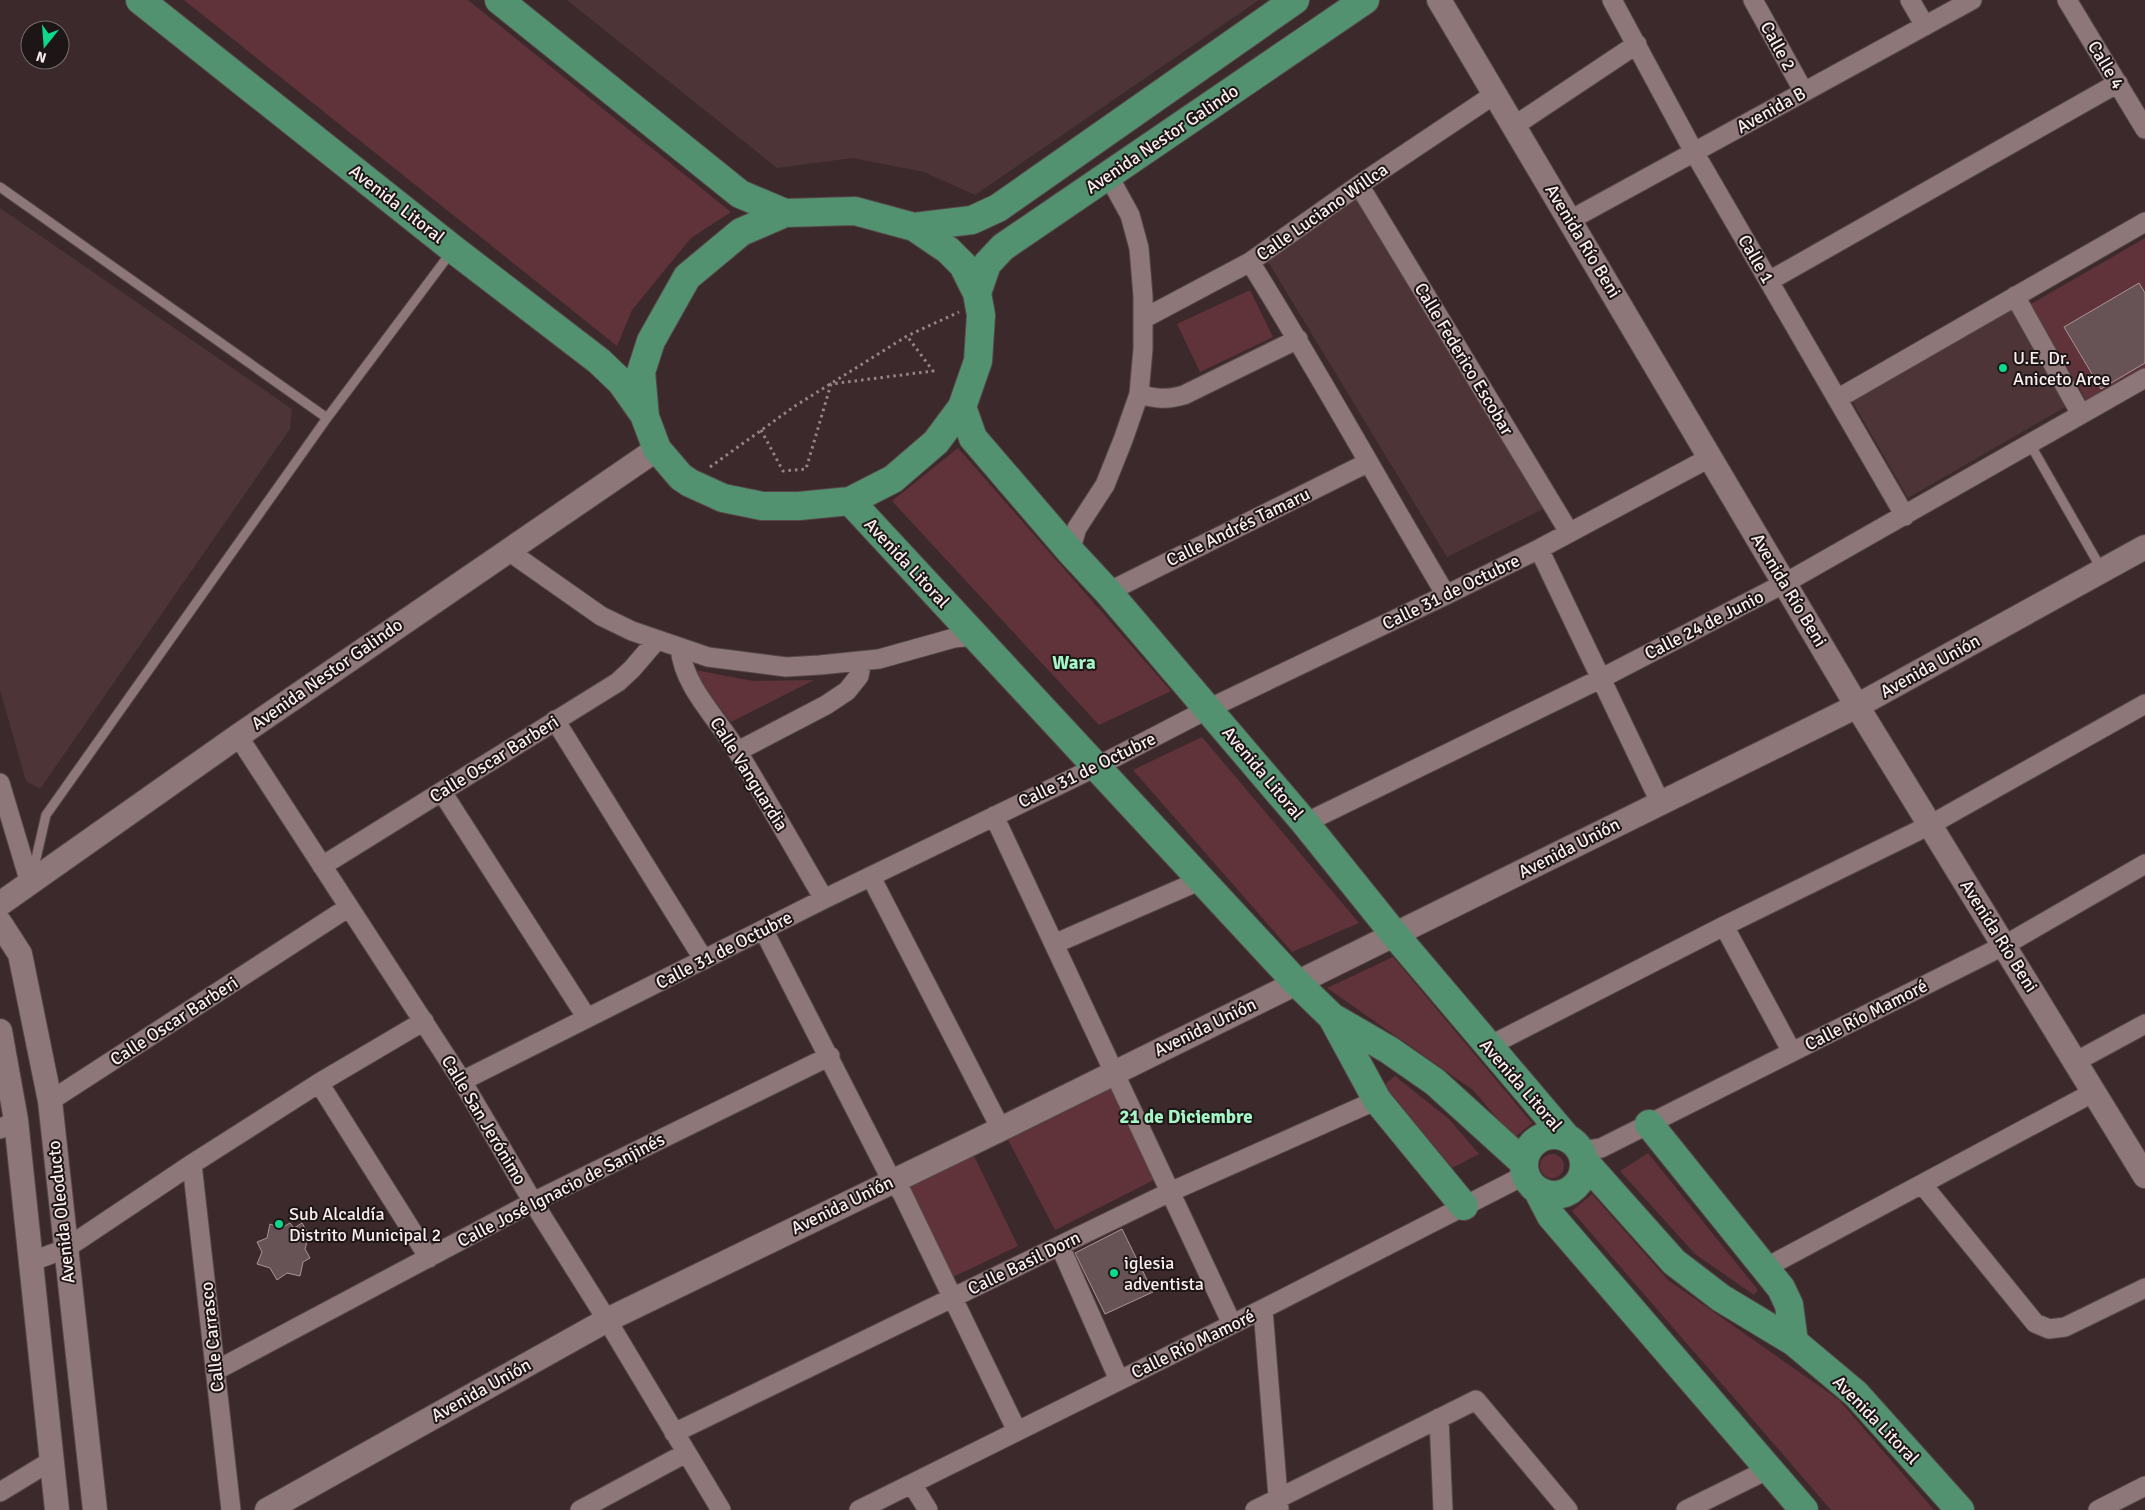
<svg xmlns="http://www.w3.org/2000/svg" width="2145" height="1510" font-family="Signika,sans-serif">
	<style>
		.built { fill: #4d3437 }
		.green { fill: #5f3339 }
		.building { fill: #675355; stroke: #aa9395 }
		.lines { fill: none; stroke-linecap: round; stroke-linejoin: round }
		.service-casing { stroke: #564748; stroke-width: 11 }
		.minor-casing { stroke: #564748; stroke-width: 21 }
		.tertiary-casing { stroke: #564748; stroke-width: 26 }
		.primary-casing { stroke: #564748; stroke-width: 30 }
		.path { stroke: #968587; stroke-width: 3; stroke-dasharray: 2.5 4; stroke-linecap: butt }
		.service { stroke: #8d7779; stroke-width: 9 }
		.minor { stroke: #8d7779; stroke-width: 19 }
		.tertiary { stroke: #8d7779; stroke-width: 24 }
		.primary { stroke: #529271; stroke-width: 28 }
		.poi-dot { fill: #0cd98a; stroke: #1d1516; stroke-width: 2 }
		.labels { text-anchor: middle; stroke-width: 4; stroke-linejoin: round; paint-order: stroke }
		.street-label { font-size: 18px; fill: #faedee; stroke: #1d1516 }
		.poi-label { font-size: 18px; fill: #faedee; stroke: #1d1516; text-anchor: start }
		.neighbourhood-label { font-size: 19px; font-weight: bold; fill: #a6f5c7; stroke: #1d1516 }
	</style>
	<rect width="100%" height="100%" fill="#3c292b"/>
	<path class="built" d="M567,0H1259L975,195L924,172L853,158L777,168Z
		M1356,198L1543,509L1447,557L1267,260Z
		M0,208L292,409L290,429L40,789L26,781L0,690Z
		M2011,310L2067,406L1908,498L1852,401Z"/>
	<path class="green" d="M184,0H468L731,212L691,238L632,310L617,346Z
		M2145,238V370L2087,402L2031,304Z
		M1250,290L1273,337L1200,372L1177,324Z
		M958,448L1171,691L1099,725L892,501Z
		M690,669L753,681L814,680L731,722Z
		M1202,737L1359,923L1292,952L1133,770Z
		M1393,957L1532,1123L1514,1138L1473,1090L1327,988Z
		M1395,1076L1449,1119L1479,1154L1452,1168L1384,1085Z
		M1108,1079L1158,1178L1055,1230L1004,1132Z
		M972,1152L1018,1246L951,1278L905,1184Z
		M1648,1153L1758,1290L1754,1295L1695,1254L1620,1171Z
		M1540 1166a12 12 0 1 1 24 0a12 12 0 1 1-24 0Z
		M1592,1194L1668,1280L1839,1400L1934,1510H1831L1572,1211Z"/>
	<path class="building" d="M2139,283L2145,293V363L2101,389L2064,327Z
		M290,1223L294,1228L302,1223L309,1235L305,1249L310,1258L303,1262L300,1276L287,1273L277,1280L270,1268L257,1264L262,1252L257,1242L267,1238L270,1224L281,1228Z
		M1122,1229L1153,1292L1105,1314L1075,1253Z"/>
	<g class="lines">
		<g class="service-casing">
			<path id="service" d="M0,187L327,418
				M2030,444L2102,570
				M32,876L46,815L327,418L452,251"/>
		</g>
		<g class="minor-casing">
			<path id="minor" d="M1612,0L1694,152L1905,516
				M1753,0L1804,92
				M1910,0L1925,26
				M2067,0L2145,129
				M1514,126L1637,44
				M1359,185L1569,532
				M1570,220L1972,0
				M1250,262C1318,371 1380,484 1446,595
				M1769,281L2118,83
				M2015,296L2081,414
				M1143,319L1250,262L1359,185L1495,94
				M1139,394C1156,399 1167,400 1184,395L1298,339
				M1837,399L2145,222
				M1539,549L1660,802
				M507,550L601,616L632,631L708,657L786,667L820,665L879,659L954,638L975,636
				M1070,551L1077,528L1105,485L1123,440L1139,394L1143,349V296L1139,248L1130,215L1108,175
				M1108,592L1367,463
				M680,648C684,689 719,719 739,754C768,802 796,851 824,899
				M555,720L704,960
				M238,736L462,1081L533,1202L607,1320L721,1510
				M738,751L826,705L847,691L859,676L862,661
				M0,783L30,883
				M442,792L587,1018
				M994,816L1232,1324
				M1305,823L1600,679L1785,583L2145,378
				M322,866L618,682L632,669L656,641
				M871,877L1001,1129
				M1724,926L1792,1052
				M764,931L892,1181L902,1193L1017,1431
				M1054,944L1201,880
				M1487,1047L1724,926L1930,825L2145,704
				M2075,1062L2145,1024
				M462,1081L824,899L1096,767L1208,709L1446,595L1539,549L1711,457
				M319,1083L429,1258
				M50,1101L349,907
				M0,1129L16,1120
				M1581,1151L1601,1148L2005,945L2145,864
				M192,1164L231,1510
				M1922,1184L2035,1323L2049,1329L2065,1327L2145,1288
				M1060,1246L1119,1380
				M30,1262L65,1249L192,1164L319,1083L424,1021
				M1765,1268L2094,1092
				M1263,1309L1279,1509
				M215,1371L533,1202L830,1056
				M1439,1418L1443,1510
				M674,1433L1170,1192L1377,1100
				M912,1484L928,1510
				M0,1492L51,1461
				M580,1510L686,1453
				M859,1510L1263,1309L1525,1175
				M1255,1510L1476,1400L1568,1510
				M1686,1510L1769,1469
				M2098,1510L2145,1486"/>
		</g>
		<g class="tertiary-casing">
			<path id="tertiary" d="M1439,0L1857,706L2145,1176
				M0,904L238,736L657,449
				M0,923L20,954L50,1101L95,1510
				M0,1031L16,1120L57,1510
				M267,1510L607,1320L1001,1129L1857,706L2145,547"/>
		</g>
		<g class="primary-casing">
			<path id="primary" d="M140,0L453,249L599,361L621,382L645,416
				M499,0L740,194L785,213
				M855,211L914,227L948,250L963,265L977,293L981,315L978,361L962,407L936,442L893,479L850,501L799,506H762L723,498L690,483L681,477L657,449L645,417L641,372L651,341L687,277L741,232L785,213Z
				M914,227L972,220L998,208L1295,0
				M977,293L987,264L1003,247L1365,0
				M962,407L973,438L1070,551L1108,592L1305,823L1395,935L1567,1138
				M850,501L1296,982L1332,1017L1389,1050L1435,1082L1524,1163
				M1332,1017L1377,1100L1464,1206
				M1649,1124L1781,1288L1789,1305L1794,1342
				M1524 1165a30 30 0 1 1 60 0a30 30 0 1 1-60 0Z
				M1584,1161L1674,1262L1721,1298L1794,1342L1856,1394L1960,1510
				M1538,1191L1551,1216L1804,1510"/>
		</g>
		<path class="path" d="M761,430L783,471L806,469L831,384L933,371L907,336
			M710,467L795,406L907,336L959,312"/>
		<use href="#service" class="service"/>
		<use href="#minor" class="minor"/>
		<use href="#tertiary" class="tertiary"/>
		<use href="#primary" class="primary"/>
	</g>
	<g class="poi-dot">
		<circle cx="2003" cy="368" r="5"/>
		<circle cx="279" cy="1224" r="5"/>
		<circle cx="1114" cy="1273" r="5"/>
	</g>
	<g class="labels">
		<g class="street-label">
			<text transform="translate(1778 46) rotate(61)" y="6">Calle 2</text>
			<text transform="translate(2106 65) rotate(59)" y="6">Calle 4</text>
			<text transform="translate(1771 110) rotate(-29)" y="6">Avenida B</text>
			<text transform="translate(1162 139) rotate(-34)" y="6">Avenida Nestor Galindo</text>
			<text transform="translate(397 204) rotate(38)" y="6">Avenida Litoral</text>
			<text transform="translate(1322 212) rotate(-35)" y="6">Calle Luciano Willca</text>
			<text transform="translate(1583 241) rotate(59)" y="6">Avenida Río Beni</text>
			<text transform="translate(1756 259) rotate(60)" y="6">Calle 1</text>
			<text transform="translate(1464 359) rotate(59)" y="6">Calle Federico Escobar</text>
			<text transform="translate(1238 527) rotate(-26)" y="6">Calle Andrés Tamaru</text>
			<text transform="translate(907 563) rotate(47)" y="6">Avenida Litoral</text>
			<text transform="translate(1789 590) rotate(59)" y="6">Avenida Río Beni</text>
			<text transform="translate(1451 592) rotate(-26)" y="6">Calle 31 de Octubre</text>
			<text transform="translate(1704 625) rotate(-27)" y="6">Calle 24 de Junio</text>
			<text transform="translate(1930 666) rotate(-29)" y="6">Avenida Unión</text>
			<text transform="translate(327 674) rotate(-35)" y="6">Avenida Nestor Galindo</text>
			<text transform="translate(494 759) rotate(-32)" y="6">Calle Oscar Barberi</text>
			<text transform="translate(1087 770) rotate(-26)" y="6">Calle 31 de Octubre</text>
			<text transform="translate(1263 773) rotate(50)" y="6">Avenida Litoral</text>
			<text transform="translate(749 774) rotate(58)" y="6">Calle Vanguardia</text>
			<text transform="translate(1569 848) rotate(-27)" y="6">Avenida Unión</text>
			<text transform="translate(1999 936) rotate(58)" y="6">Avenida Río Beni</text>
			<text transform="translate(724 950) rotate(-27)" y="6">Calle 31 de Octubre</text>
			<text transform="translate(1866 1015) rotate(-27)" y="6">Calle Río Mamoré</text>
			<text transform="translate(174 1021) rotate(-33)" y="6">Calle Oscar Barberi</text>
			<text transform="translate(1205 1027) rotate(-26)" y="6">Avenida Unión</text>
			<text transform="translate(1521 1085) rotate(49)" y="6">Avenida Litoral</text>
			<text transform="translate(484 1120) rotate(59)" y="6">Calle San Jerónimo</text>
			<text transform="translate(561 1190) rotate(-27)" y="6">Calle José Ignacio de Sanjinés</text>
			<text transform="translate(842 1205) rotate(-26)" y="6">Avenida Unión</text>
			<text transform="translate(61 1212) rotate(-96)" y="6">Avenida Oleoducto</text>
			<text transform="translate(1024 1263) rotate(-26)" y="6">Calle Basil Dorn</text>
			<text transform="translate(212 1337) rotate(-96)" y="6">Calle Carrasco</text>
			<text transform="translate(1193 1344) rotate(-26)" y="6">Calle Río Mamoré</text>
			<text transform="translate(481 1390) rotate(-29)" y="6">Avenida Unión</text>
			<text transform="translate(1876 1420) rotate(46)" y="6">Avenida Litoral</text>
		</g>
		<g class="poi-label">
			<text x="2013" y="364">U.E. Dr.<tspan x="2013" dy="21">Aniceto Arce</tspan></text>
			<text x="289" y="1220">Sub Alcaldía<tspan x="289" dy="21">Distrito Municipal 2</tspan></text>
			<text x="1124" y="1269">iglesia<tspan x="1124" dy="21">adventista</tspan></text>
		</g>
		<g class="neighbourhood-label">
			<text x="1074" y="669">Wara</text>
			<text x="1186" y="1123">21 de Diciembre</text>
		</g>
	</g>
	<g transform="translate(45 45) rotate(197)"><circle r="24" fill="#1d1516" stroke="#756b6c"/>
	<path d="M0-4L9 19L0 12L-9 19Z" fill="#0cd98a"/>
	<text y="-8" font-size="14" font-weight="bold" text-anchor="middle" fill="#faedee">N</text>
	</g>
</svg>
